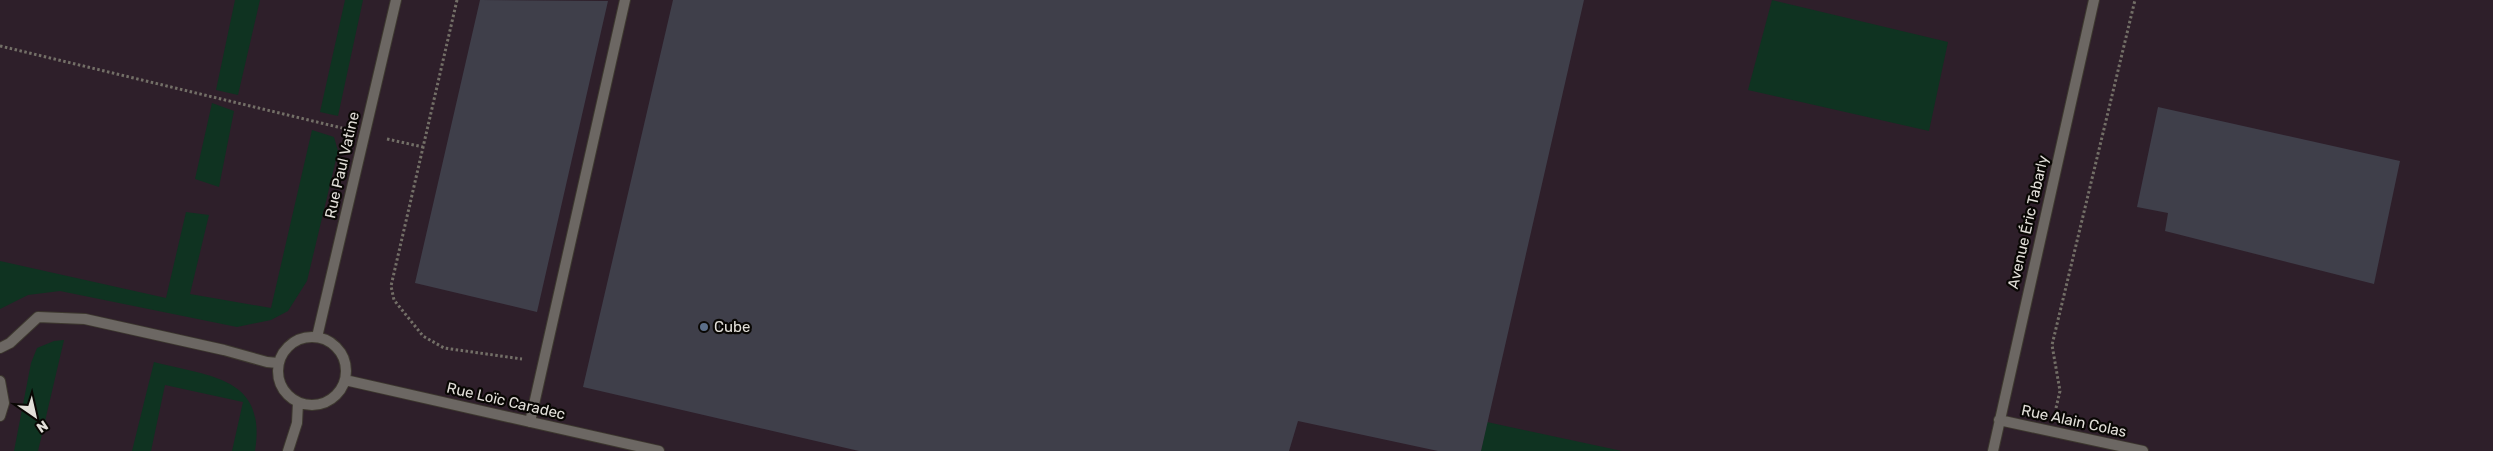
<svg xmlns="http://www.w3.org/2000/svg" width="2493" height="451" font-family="Rubik,sans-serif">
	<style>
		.industrial { fill: #2e1f2a }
		.green { fill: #0f3321 }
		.building { fill: #3f3f4a }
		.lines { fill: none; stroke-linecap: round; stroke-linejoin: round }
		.lane-casing { stroke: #3d382f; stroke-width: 12 }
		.street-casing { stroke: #3d382f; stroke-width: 12 }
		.path { stroke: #736f67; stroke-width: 3; stroke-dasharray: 2.5 2.5; stroke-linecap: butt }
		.lane { stroke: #6c6763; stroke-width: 10 }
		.street { stroke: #6c6763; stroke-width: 10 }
		.service-dot { fill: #5c6f8a; stroke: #090704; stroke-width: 2 }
		.labels { text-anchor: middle; stroke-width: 4.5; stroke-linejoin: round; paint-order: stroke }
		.street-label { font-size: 15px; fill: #e2dfd9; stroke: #090704 }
		.poi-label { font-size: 15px; fill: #e2dfd9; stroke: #090704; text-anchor: start }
	</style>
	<rect width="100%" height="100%" fill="#221d13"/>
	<path class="industrial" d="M0,0H2493V451H0Z"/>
	<path class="green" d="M235,0H260L238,95L216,90Z
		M345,0H363L338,116L320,112Z
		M1772,0L1948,42L1929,131L1748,90Z
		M212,103L234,111L219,187L195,179Z
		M312,130L334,137L338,151L307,281L288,311L271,320L237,327L60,291L28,295L0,309V261L166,298L186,212L209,215L190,294L271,308Z
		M64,340L38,451H14L31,363L37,348L54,341Z
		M154,362C210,377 267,376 255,451H232L243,402L165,385L151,451H132Z
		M1487,422L1622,451H1481Z"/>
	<path class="building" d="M480,0L608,1L537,312L415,283Z
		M673,0H1584L1481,451H1438L1298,421L1289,451H859L583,387Z
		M2158,107L2400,161L2374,284L2165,231L2168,213L2137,207Z"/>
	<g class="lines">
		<g class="lane-casing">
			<path id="lane" d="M278 371a34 34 0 1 1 68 0a34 34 0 1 1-68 0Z
				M317,337L396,0
				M0,348L10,343L38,317L85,319L224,350L267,362L278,363
				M345,380L659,451
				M0,381L4,403L0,416
				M530,422L625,0
				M288,451L297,423L298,403"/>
		</g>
		<g class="street-casing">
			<path id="street" d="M1999,420L2143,451
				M1993,451L2094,0"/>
		</g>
		<path class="path" d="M457,0L391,286L394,300L423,336L444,348L522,359
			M0,46L342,128
			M387,139L423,147
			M2056,408L2060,391L2052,345L2135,0"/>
		<use href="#lane" class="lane"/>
		<use href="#street" class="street"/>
	</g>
	<circle class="service-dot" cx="704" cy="327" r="5"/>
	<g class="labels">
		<g class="street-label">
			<text transform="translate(342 165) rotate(-77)" y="5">Rue Paul Vatine</text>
			<text transform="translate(2028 222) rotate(-77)" y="5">Avenue Éric Tabarly</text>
			<text transform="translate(506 401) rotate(13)" y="5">Rue Loïc Caradec</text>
			<text transform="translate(2074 421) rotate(12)" y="5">Rue Alain Colas</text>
		</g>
		<g class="poi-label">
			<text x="714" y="332">Cube</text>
		</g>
	</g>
	<g transform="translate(35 416) rotate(146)" stroke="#090704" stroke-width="4" paint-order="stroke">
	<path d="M0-4L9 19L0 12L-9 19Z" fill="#e2dfd9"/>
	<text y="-8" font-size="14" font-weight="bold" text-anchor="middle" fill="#e2dfd9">N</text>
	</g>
</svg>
